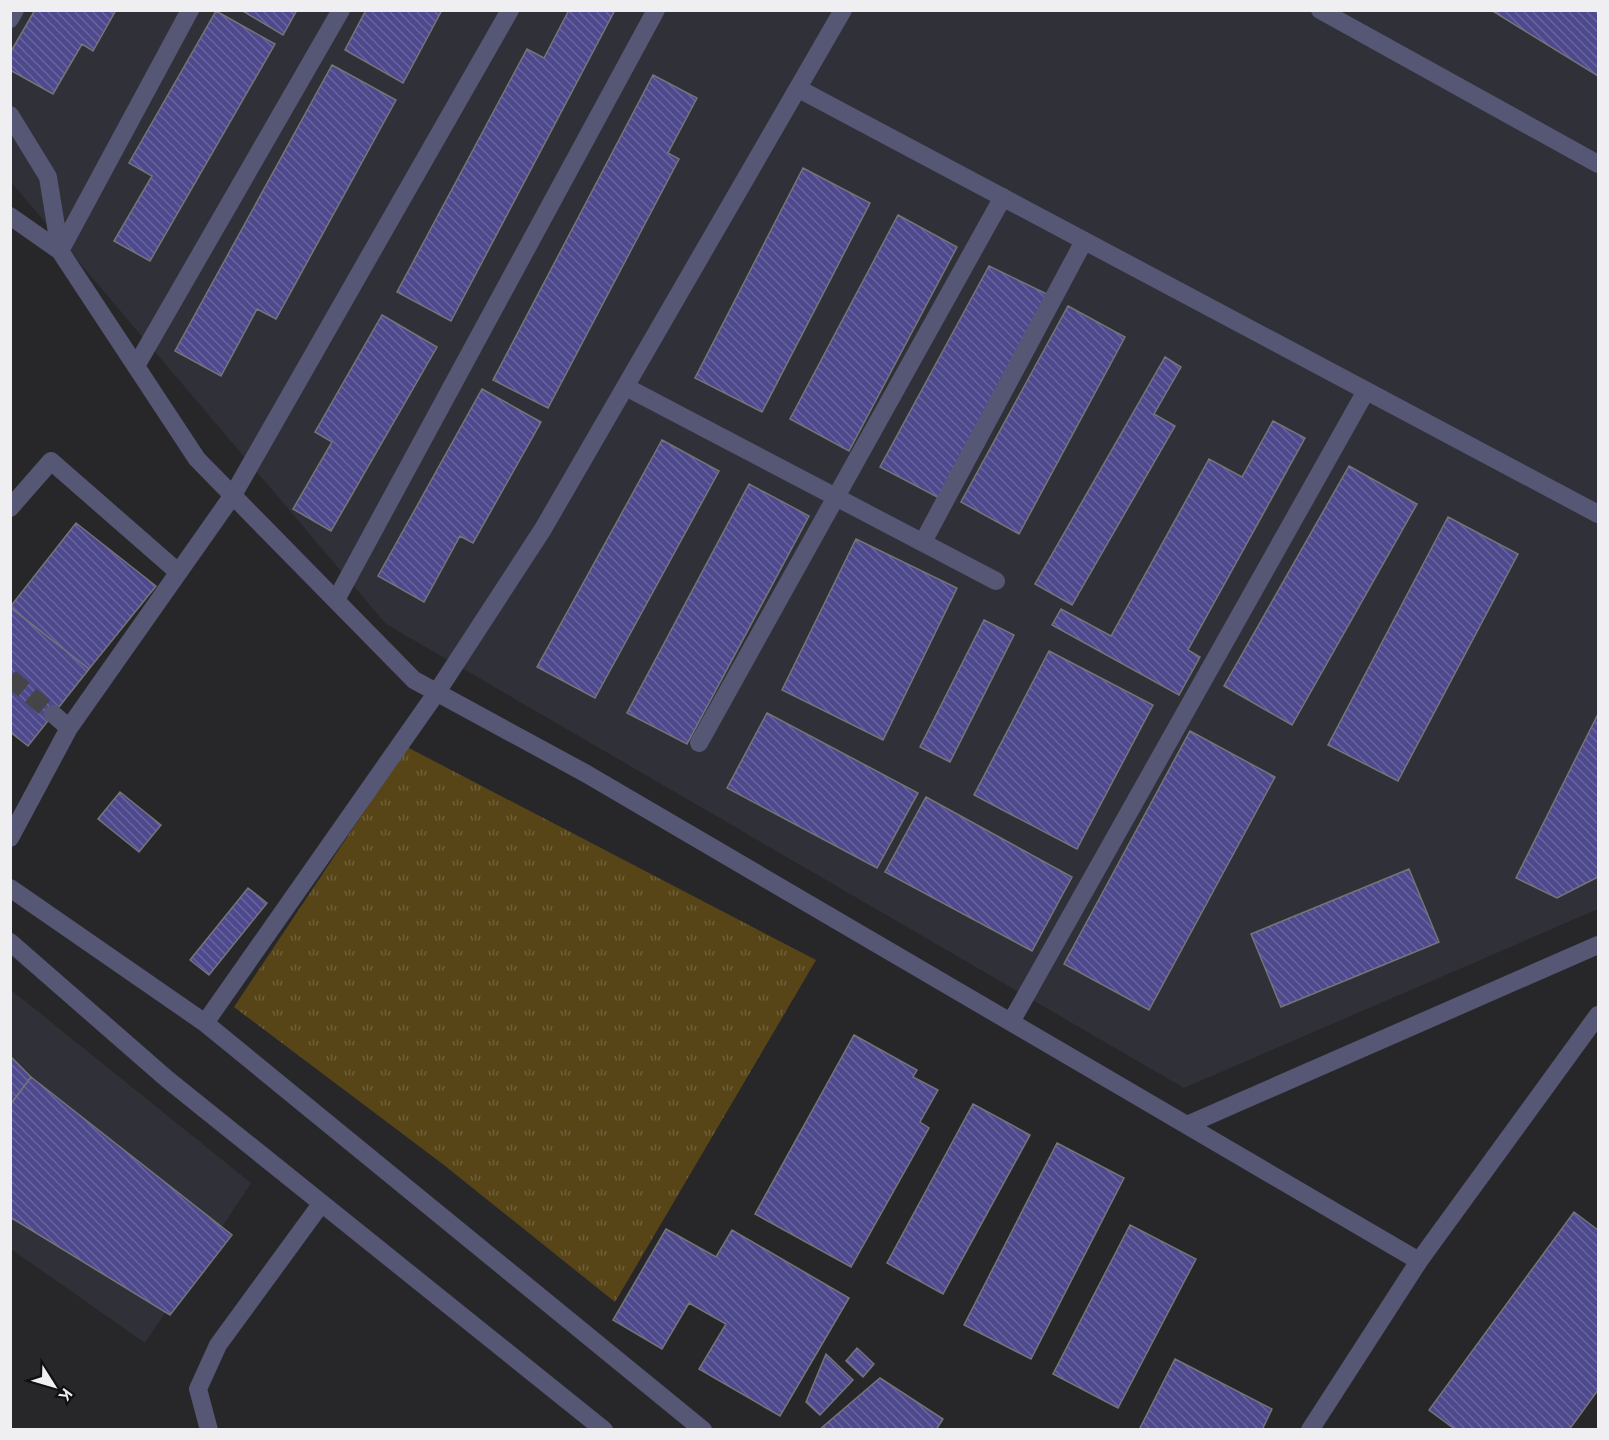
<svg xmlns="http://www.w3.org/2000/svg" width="1609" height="1440" font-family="Overpass,sans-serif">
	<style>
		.built { fill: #303038 }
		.grass { fill: url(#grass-tufts) }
		.building { fill: url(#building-back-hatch); stroke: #757578; stroke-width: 1.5 }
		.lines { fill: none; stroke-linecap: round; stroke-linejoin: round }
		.minor-tunnel { stroke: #454548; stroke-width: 18; stroke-dasharray: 18 9; stroke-linecap: butt }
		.minor { stroke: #565675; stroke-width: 18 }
	</style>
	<defs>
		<pattern id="grass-tufts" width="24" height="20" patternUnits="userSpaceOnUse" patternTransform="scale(1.5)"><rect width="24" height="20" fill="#574518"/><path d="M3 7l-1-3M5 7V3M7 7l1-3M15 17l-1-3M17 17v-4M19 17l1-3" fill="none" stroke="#6f603a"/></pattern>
		<pattern id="building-back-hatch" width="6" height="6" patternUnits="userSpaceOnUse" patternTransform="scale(1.5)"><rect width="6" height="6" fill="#4e498d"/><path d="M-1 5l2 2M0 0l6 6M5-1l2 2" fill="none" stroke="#68649e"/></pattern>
	</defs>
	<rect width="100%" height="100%" fill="#27272a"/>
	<path class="built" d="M10,11H1598V909L1184,1088L386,624L11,182Z
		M10,989L251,1183L145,1343L11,1249Z"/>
	<path class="grass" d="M407,747L816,960L615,1302L444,1165L234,1007Z"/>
	<path class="building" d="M35,10H116L93,51L82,44L53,94L10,70V53Z
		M241,10H297L283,35Z
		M366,10H442L403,83L345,50Z
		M569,10H615L451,321L397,292L527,49L544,58Z
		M1491,10H1598V76Z
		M216,11L275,44L150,261L114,241L152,176L129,163Z
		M332,65L396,100L276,319L257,309L221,376L175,351Z
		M653,75L697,98L668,153L679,159L548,408L493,380Z
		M803,168L870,203L762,412L695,378Z
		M898,215L957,247L849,451L790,419Z
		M989,266L1051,296L941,499L880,467Z
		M1068,306L1125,337L1019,534L961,502Z
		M382,315L437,347L331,531L293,509L332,442L315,432Z
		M1165,357L1181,367L1154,414L1175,426L1072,605L1035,584Z
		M482,389L541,422L473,543L460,536L424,602L378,576Z
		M1273,421L1305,438L1188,650L1200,657L1179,695L1052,625L1061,609L1111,636L1209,459L1242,477Z
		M662,440L719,471L595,698L537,667Z
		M1349,466L1417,504L1292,725L1224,686Z
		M749,484L809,516L687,744L627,713Z
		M1448,517L1518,554L1398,781L1328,745Z
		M76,523L156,586L89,669L10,607Z
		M856,539L957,588L883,740L782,690Z
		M10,607L89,669L28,746L10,732Z
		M984,620L1014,635L950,762L920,747Z
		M1049,651L1153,705L1077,849L974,795Z
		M767,713L918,793L877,868L727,788Z
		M1598,714V877L1557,898L1516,878Z
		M1190,731L1275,777L1149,1010L1064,964Z
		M120,792L161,825L139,852L98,819Z
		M926,797L1072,877L1032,951L885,872Z
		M1409,869L1439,942L1281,1007L1251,934Z
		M248,888L267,903L209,975L190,960Z
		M854,1035L917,1070L913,1077L938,1090L920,1122L929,1128L851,1267L755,1214Z
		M10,1056L31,1077L10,1105Z
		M31,1077L232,1235L170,1315L10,1217V1105Z
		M973,1104L1030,1135L943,1294L887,1263Z
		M1057,1143L1124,1178L1031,1359L964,1325Z
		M1574,1212L1598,1230V1390L1569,1430H1456L1429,1410Z
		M1130,1225L1196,1259L1118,1408L1053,1374Z
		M666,1229L716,1257L732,1230L849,1298L780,1416L699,1369L726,1324L689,1303L662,1349L613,1320Z
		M857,1348L874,1364L863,1377L846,1361Z
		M826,1354L853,1380L820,1415L806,1402Z
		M1175,1359L1272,1409L1262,1430H1139Z
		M880,1378L943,1419L936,1430H819Z"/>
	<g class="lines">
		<path class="minor-tunnel" d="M10,678L53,714"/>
		<path class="minor" d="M1320,10L1598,164
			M10,19L15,10
			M799,89L1598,514
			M10,115L48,177L60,251
			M10,216L60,251L197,459L414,680L585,773L1419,1261L1598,1015
			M60,251L190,10
			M136,366L341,10
			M626,387L996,581
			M10,508L51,461L178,572
			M923,542L1084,241
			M336,600L656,10
			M53,714L69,728
			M699,743L1003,197
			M10,838L69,728L233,495L510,10
			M10,888L205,1023L703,1430
			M10,942L167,1079L604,1430
			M1011,1022L1366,391
			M205,1023L437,692L543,529L843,10
			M1187,1125L1598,945
			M209,1430L198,1389L218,1345L321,1204
			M1310,1430L1419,1261"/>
	</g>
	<rect width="1609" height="1440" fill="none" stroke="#efeff1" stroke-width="24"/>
	<g transform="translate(54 1386) rotate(127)" stroke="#101011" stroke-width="4.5" paint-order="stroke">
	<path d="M0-4.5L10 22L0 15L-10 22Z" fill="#efeff1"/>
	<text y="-9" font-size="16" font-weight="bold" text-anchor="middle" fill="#efeff1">K</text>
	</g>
</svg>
